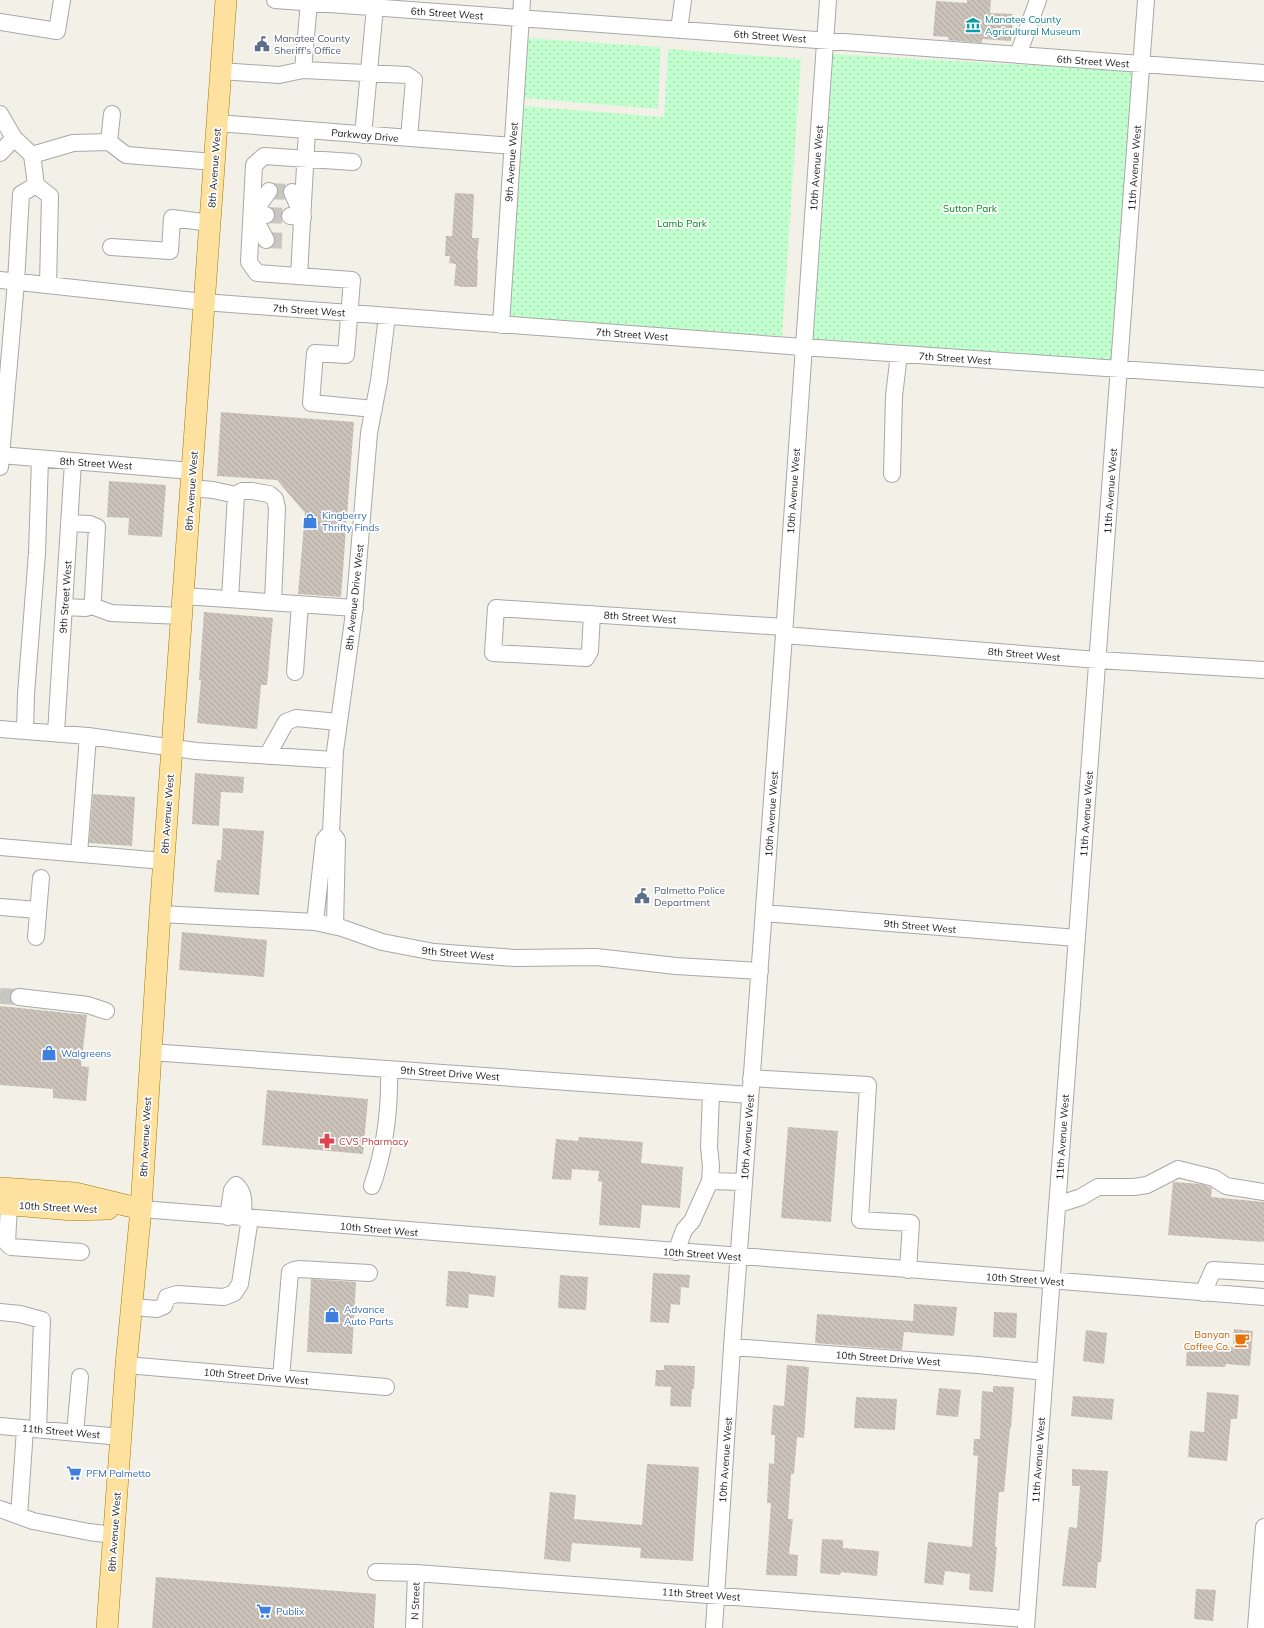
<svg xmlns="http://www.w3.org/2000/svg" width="1264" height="1628" font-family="Mulish,sans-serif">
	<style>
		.park { fill: url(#park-dots) }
		.building { fill: url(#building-back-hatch) }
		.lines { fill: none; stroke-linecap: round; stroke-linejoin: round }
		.minor-tunnel { stroke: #c8c7bf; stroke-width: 16; stroke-dasharray: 16 8; stroke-linecap: butt }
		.minor-casing { stroke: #a8a8a8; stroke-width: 18 }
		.major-casing { stroke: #9e7d00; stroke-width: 22 }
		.minor { stroke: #fff; stroke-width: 16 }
		.major { stroke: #ffe19f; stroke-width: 21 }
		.labels { text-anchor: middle; stroke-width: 3.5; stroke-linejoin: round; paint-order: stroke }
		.street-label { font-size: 10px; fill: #212121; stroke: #fff }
		.culture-label { font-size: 10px; fill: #0d838f; stroke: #fff; text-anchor: start }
		.service-label { font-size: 10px; fill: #4e5e75; stroke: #fff; text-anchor: start }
		.park-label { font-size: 10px; fill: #02881c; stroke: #fff }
		.shop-label { font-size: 10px; fill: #366cbe; stroke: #fff; text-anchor: start }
		.health-label { font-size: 10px; fill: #be3a42; stroke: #fff; text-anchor: start }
		.food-label { font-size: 10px; fill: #c56008; stroke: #fff; text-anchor: end }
	</style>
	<defs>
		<pattern id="park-dots" width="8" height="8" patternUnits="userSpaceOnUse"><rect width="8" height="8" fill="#c2ffce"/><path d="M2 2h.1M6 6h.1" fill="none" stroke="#a6dab1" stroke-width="1.8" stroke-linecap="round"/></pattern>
		<pattern id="building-back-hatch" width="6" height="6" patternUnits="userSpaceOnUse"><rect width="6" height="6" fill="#cbc3b9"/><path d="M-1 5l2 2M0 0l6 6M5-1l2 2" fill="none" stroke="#aea79f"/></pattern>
	</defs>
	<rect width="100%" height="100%" fill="#f2f0e7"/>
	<path class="park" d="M528,38L661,47L658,109L524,98Z
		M668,49L801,59L782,336L505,320L523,106L664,117Z
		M830,54L1134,71L1114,363L809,342Z"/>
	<path class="building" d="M967,0H991L990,13L1013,14L1011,41L982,39V43L948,40L949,37L933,36L936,1L967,3Z
		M455,193L474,194L472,238H479L477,259H478L477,287H460V286H454L456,264L449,263L450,256H445L446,236H452Z
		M221,412L354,422L341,597L298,594L305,513L277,480L217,476Z
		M109,481L166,485L162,537L128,535L129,518L107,517Z
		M204,612L273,618L267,685H261L257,729L197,723L201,680H199Z
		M195,773L244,777L243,793L221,792L219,826L192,824Z
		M93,794L135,797L132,846L89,843Z
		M223,828L264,831L259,895L214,892L217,860H221Z
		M182,932L267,940L264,977L179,970Z
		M0,1006L87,1015L81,1066L89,1067L86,1101L53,1098V1089L0,1085Z
		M267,1090L368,1099L363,1154L262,1145Z
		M788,1127L838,1131L831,1222L781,1218Z
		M579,1137L643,1142L641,1163L683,1167L680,1208L642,1205L640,1228L599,1225L602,1182L598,1181L599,1171L572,1169L571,1180L552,1179L556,1139L578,1141Z
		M1173,1182L1201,1184L1210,1187L1212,1188L1211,1197L1264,1202V1242L1168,1235Z
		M448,1271L470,1272V1273L496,1276L494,1297L469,1294L468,1308L446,1306Z
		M653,1273L690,1275L689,1288L681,1287L680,1305L671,1304L669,1323L650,1322Z
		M560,1275L588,1277L586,1310L558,1308Z
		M311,1279L356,1282L352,1354L307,1352Z
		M914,1304L957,1307L954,1336L904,1332L902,1350L815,1343L817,1314L913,1321Z
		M994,1312L1017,1313L1016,1338L993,1337Z
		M1234,1329L1253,1331L1250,1366L1226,1364L1225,1367L1186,1366L1187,1345L1233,1347Z
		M1086,1330L1107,1333L1104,1364L1083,1361Z
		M664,1365L695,1366L694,1389H692L691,1407L670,1406L671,1387L655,1386L656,1370H664Z
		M787,1365L809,1367L804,1438L797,1437L794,1474H791L788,1519H793L789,1554L798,1555L797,1576L766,1575L771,1503H767L769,1463L774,1464L775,1435H771L773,1405L784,1406Z
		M993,1386L1014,1387L1011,1428H1010L1004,1492H999L995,1547H997L993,1592L969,1590L970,1574L945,1571L943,1585L924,1583L928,1542L972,1547L978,1456L973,1455L974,1439H980L982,1391L993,1392Z
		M939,1388L961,1390L958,1417L936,1415Z
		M1207,1392L1239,1395L1237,1419H1231L1227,1461L1188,1457L1190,1431L1204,1432Z
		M1073,1396L1114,1399L1112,1420L1071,1416Z
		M856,1397L897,1399L895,1430L854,1428Z
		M647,1464L699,1467L693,1561L640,1558L641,1548L572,1543L570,1562L544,1559L550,1492L576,1495L574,1519L642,1525Z
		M1072,1469L1108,1471L1101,1562H1098L1096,1588L1062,1586L1069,1527L1077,1528L1080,1486H1072Z
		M822,1539L843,1540V1548L879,1551L877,1576L841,1572L840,1575L820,1573Z
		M156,1577L376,1594L374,1628H152Z
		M1196,1589L1216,1590L1213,1621L1194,1619Z"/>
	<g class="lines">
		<path class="minor-tunnel" d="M269,191L292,192
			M266,215L290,216
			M266,240L290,241
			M0,996L19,997"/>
		<g class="minor-casing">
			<path id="minor" d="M275,0L1264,73
				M309,2L303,70L407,75L414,80L409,138
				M0,22L57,31L62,0
				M679,30L683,0
				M1018,55L1038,0
				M221,71L279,75L303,70
				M0,114L14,138L0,153
				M112,114L109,142L126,155L214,162
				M217,123L512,146
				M363,135L375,7
				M14,138L32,155L36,185
				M32,155L73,143L109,142
				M353,162L264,156L254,165L249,262L257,273L352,280L346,355L315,353L311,403L374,409
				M252,214L269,191
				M290,216L303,217L292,192
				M266,240L252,214L266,215
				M111,247L170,251L172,218L210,223
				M299,276L307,130
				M0,280L204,302L803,347L1264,379
				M501,325L522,0
				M0,455L192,471
				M0,467L16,282L21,194L36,185L50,196L48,285
				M892,474L894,396L899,354
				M191,488L213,490L236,495
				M184,596L355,608
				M230,599L236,495L242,491H252L269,494L275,499L277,508L273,602
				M92,606L111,613L182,616
				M64,607L86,608L92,606L93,598L97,527L90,524L69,523
				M592,614L590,651L586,658L493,653L496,608L784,627
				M784,635L1098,660L1264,670
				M295,672L300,604
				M0,729L88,736L196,751L334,760
				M25,731L26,694L37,553L40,459
				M56,733L73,462
				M267,756L286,722L296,718L338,722
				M331,832L337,840L335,926
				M0,847L163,861
				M79,854L88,736
				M0,907L38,910
				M764,913L1077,938
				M160,914L315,922L342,928L382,942L434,952L515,958L596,957L676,966L760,971
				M315,922L324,840L331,832L335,751L354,613L369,433L379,381L387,316
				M36,937L41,878
				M19,997L88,1005L106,1011
				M150,1052L750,1095
				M751,1078L868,1085L860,1220L911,1223L908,1270
				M710,1181L711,1166L709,1147L711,1092
				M372,1186C385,1149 390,1108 389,1069
				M9,1205L7,1243L11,1247L81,1252
				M1057,1205L1081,1197L1098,1187H1134L1147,1185L1178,1169L1214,1178L1226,1186L1264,1192
				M141,1209L1264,1297
				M228,1217L232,1190L236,1185C246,1194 243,1206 243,1218
				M676,1252L684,1230L692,1221L710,1181L744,1182
				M1203,1293L1213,1270L1264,1273
				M132,1307L157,1309L164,1306L167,1297L177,1294L224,1297L234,1293L240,1284L250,1218
				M0,1312L20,1314L42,1320L38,1429
				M732,1347L978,1365L1045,1372
				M126,1365L386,1387
				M281,1378L290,1272L294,1270L299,1269L369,1273
				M0,1426L121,1437
				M75,1433L80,1377
				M0,1509L33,1521L89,1532L114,1535
				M19,1516L25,1429
				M376,1572L416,1573L1026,1619
				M414,1628L416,1573
				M714,1628L732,1347L784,635L828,0
				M1026,1628L1146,0
				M1256,1628L1264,1527"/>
		</g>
		<g class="major-casing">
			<path id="major" d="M0,1188L75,1193L141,1209
				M0,1204L73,1210L108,1209
				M107,1628L126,1365L141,1209L160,914L226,0"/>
		</g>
		<use href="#minor" class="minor"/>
		<use href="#major" class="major"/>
	</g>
	<defs>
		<g id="museum-bare" transform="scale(1.2)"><path d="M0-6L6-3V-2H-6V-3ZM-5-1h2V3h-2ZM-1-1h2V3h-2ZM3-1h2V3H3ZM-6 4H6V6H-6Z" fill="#0f9aa8" stroke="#fff" stroke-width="2.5" paint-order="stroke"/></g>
		<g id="civic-bare" transform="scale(1.2)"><path d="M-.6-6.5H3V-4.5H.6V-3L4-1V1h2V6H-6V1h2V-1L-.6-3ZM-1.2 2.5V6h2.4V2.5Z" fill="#5c6f8a" stroke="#fff" stroke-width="2.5" paint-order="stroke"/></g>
		<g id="shop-bare" transform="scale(1.2)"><path d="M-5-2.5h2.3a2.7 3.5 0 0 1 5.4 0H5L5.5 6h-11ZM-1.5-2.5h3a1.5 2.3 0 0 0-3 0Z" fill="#3f7fe0" stroke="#fff" stroke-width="2.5" paint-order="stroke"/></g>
		<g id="pharmacy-bare" transform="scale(1.2)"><path d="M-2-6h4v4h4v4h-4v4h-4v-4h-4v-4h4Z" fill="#e0444e" stroke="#fff" stroke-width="2.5" paint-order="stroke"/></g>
		<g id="cafe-bare" transform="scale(1.2)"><path d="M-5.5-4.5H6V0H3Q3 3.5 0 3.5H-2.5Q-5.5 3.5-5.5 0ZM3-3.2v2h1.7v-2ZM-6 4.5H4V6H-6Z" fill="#e8710a" stroke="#fff" stroke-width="2.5" paint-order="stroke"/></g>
		<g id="supermarket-bare" transform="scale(1.2)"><path d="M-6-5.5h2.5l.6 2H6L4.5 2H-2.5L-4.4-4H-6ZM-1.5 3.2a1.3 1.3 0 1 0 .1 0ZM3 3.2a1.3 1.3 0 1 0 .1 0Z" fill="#3f7fe0" stroke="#fff" stroke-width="2.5" paint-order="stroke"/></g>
	</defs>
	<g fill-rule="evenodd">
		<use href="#museum-bare" x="973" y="25"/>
		<use href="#civic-bare" x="262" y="44"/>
		<use href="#shop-bare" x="310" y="521"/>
		<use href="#civic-bare" x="642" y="896"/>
		<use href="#shop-bare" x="49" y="1053"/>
		<use href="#pharmacy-bare" x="327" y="1141"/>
		<use href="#shop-bare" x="332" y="1315"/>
		<use href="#cafe-bare" x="1242" y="1340"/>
		<use href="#supermarket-bare" x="74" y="1473"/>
		<use href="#supermarket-bare" x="264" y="1611"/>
	</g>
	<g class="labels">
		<g class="street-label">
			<text transform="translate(447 13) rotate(4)" y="4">6th Street West</text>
			<text transform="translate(770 36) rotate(4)" y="4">6th Street West</text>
			<text transform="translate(1093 61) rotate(4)" y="4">6th Street West</text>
			<text transform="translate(365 135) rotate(5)" y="4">Parkway Drive</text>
			<text transform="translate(511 162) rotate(-86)" y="4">9th Avenue West</text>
			<text transform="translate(214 168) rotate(-86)" y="4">8th Avenue West</text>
			<text transform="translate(816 168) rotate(-86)" y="4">10th Avenue West</text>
			<text transform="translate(1134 168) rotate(-86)" y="4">11th Avenue West</text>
			<text transform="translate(309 310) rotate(4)" y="4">7th Street West</text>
			<text transform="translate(632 334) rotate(4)" y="4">7th Street West</text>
			<text transform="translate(955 358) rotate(4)" y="4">7th Street West</text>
			<text transform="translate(96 463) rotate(4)" y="4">8th Street West</text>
			<text transform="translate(191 491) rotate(-86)" y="4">8th Avenue West</text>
			<text transform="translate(793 491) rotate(-86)" y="4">10th Avenue West</text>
			<text transform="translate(1110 491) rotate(-86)" y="4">11th Avenue West</text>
			<text transform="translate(65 597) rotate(-86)" y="4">9th Street West</text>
			<text transform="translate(354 597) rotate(-84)" y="4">8th Avenue Drive West</text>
			<text transform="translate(640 617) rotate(4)" y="4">8th Street West</text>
			<text transform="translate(1024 654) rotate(5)" y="4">8th Street West</text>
			<text transform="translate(167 814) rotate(-86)" y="4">8th Avenue West</text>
			<text transform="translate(771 814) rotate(-86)" y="4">10th Avenue West</text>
			<text transform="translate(1086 814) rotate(-86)" y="4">11th Avenue West</text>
			<text transform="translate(920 926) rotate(5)" y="4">9th Street West</text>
			<text transform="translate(458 953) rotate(5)" y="4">9th Street West</text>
			<text transform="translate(450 1073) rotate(4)" y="4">9th Street Drive West</text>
			<text transform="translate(145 1137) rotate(-87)" y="4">8th Avenue West</text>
			<text transform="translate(747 1137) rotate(-86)" y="4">10th Avenue West</text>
			<text transform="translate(1062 1137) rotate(-86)" y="4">11th Avenue West</text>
			<text transform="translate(58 1207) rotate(3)" y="4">10th Street West</text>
			<text transform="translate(379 1229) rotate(5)" y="4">10th Street West</text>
			<text transform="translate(702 1254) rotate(4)" y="4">10th Street West</text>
			<text transform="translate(1025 1279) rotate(4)" y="4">10th Street West</text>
			<text transform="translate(888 1358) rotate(4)" y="4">10th Street Drive West</text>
			<text transform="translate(256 1376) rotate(5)" y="4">10th Street Drive West</text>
			<text transform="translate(61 1431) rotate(5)" y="4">11th Street West</text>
			<text transform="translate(725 1460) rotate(-86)" y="4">10th Avenue West</text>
			<text transform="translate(1038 1460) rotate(-86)" y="4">11th Avenue West</text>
			<text transform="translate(114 1532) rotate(-86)" y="4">8th Avenue West</text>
			<text transform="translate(701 1594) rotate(4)" y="4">11th Street West</text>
			<text transform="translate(415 1601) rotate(-88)" y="4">N Street</text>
		</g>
		<g class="culture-label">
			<text x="985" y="23">Manatee County<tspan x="985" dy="12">Agricultural Museum</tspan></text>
		</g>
		<g class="service-label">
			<text x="274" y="42">Manatee County<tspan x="274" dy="12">Sheriff's Office</tspan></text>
			<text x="654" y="894">Palmetto Police<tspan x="654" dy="12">Department</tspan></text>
		</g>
		<g class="park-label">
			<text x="970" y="212">Sutton Park</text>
			<text x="682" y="227">Lamb Park</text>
		</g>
		<g class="shop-label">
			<text x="322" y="519">Kingberry<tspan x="322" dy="12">Thrifty Finds</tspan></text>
			<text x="61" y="1057">Walgreens</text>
			<text x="344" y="1313">Advance<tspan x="344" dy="12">Auto Parts</tspan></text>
			<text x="86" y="1477">PFM Palmetto</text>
			<text x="276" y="1615">Publix</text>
		</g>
		<g class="health-label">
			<text x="339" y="1145">CVS Pharmacy</text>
		</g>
		<g class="food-label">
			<text x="1230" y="1338">Banyan<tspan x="1230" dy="12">Coffee Co.</tspan></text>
		</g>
	</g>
</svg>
